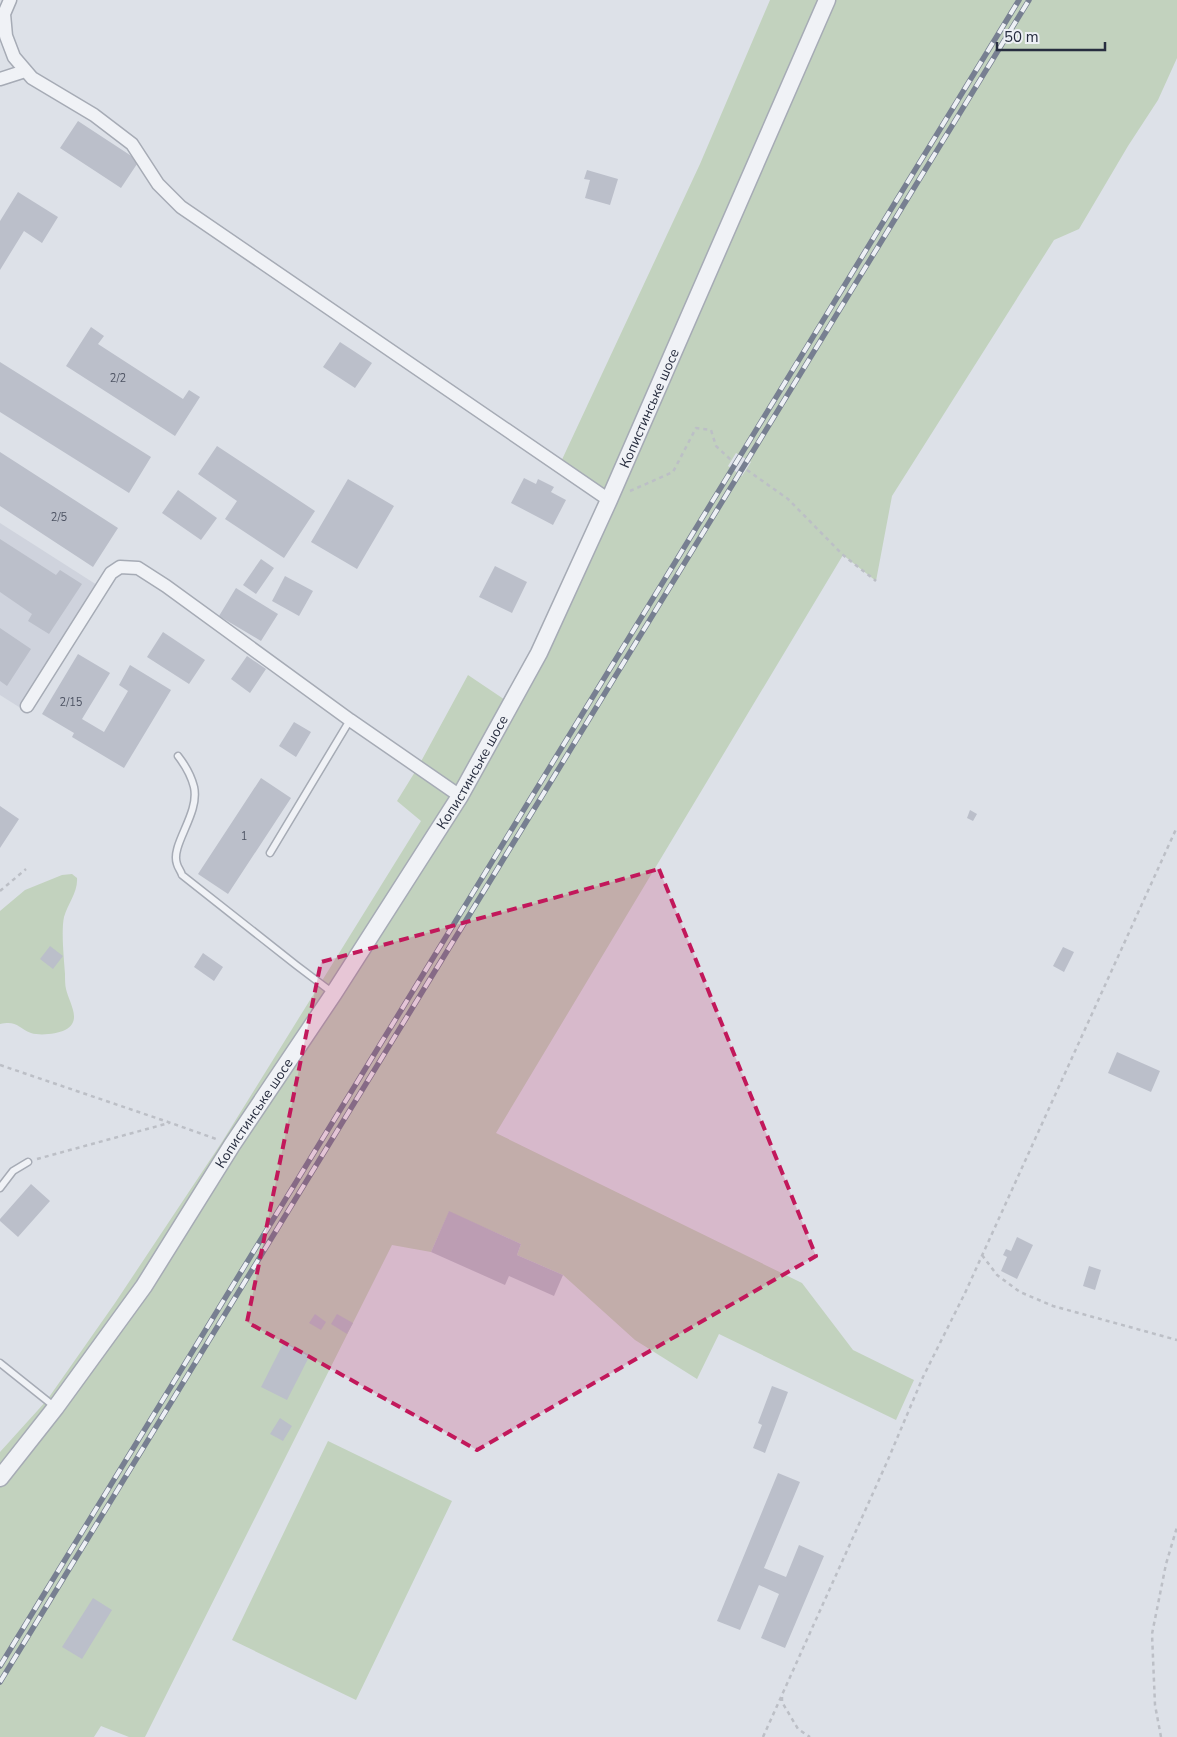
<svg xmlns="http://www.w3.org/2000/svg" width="1177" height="1737" font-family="'Nunito Sans',sans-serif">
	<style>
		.built { fill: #cfd3dd }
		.green { fill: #c2d2be; fill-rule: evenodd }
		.building { fill: #bbbfca }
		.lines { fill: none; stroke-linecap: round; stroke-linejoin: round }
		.service-casing { stroke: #a6abb5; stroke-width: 9 }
		.minor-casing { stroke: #a6abb5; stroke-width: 15 }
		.tertiary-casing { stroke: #a6abb5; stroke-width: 19 }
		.path { stroke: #bcbfc6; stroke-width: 2.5; stroke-dasharray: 4 4; stroke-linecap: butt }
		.service { stroke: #f0f2f6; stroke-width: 6 }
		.minor { stroke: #f0f2f6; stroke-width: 12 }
		.tertiary { stroke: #f0f2f6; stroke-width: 16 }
		.rail-casing { stroke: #777f91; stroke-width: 5.5 }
		.rail { stroke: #edf0f5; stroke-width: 4; stroke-dasharray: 11; stroke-linecap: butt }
		.marked { fill: #c2185b; fill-opacity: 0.2; stroke: #c2185b; stroke-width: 4; stroke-dasharray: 10 6; stroke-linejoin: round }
		.labels { text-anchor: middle; stroke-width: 4.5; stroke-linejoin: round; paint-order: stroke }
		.number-label { font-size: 11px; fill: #4c5262 }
		.street-label { font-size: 14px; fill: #272d3f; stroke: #edf0f5 }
	</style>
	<rect width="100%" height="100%" fill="#dde1e8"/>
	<path class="built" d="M0,523L97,585L19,707L0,695Z"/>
	<path class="green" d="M770,0H1177V58L1158,100L1128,146L1079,229L1054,240L892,496L876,581L843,555L496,1133L802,1283L853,1350L914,1380L896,1420L719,1334L697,1379L635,1340L563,1275L517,1255L521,1244L449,1212L431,1252L392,1245L145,1737H129L101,1726L94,1737H0V1452L47,1400L115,1303L222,1142L421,821L397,801L418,767L468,675L511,704L608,501L559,466L700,164ZM736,453L751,462L742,476L728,466Z
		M72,874L77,878C78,892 68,903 64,917C61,931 64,959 65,974C65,979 65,985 66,989C69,1003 83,1021 65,1030C57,1034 40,1036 31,1033C18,1028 17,1020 0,1024V911L25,890L62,875Z
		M328,1441L452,1501L356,1700L232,1640Z"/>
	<path class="building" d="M78,121L139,161L121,188L60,148Z
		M587,170L618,179L610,205L585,198L590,180L584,179Z
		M18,192L58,217L42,243L24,231L0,270V221Z
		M91,327L104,336L98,344L183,399L189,390L200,397L175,436L66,366Z
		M340,342L372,363L355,388L323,367Z
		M0,362L151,457L129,493L0,412Z
		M217,446L315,511L284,558L225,519L237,501L198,474Z
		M0,452L118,528L93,567L0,506Z
		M524,478L536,484L538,479L554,487L551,492L566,500L553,525L511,503Z
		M348,479L394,506L357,569L311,542Z
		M178,490L217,518L201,540L162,513Z
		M0,539L56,575L60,570L82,584L49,634L28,621L32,614L0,592Z
		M261,559L274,568L256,594L243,585Z
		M495,566L527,582L512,613L479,597Z
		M285,576L313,591L299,616L272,601Z
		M236,588L278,614L261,641L219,616Z
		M0,628L31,649L7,686L0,681Z
		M163,632L205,660L189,684L147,657Z
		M78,654L110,673L82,719L104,732L128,691L119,685L130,665L171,690L124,768L72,737L74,733L42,714Z
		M247,656L266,669L250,693L231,679Z
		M294,722L311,732L296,757L279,746Z
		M261,778L291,798L228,894L198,874Z
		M0,806L19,819L0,848Z
		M970,810L977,814L973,821L967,818Z
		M50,946L63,956L53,969L40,959Z
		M1063,947L1074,952L1064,972L1053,966Z
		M203,953L223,967L214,981L194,967Z
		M1117,1052L1160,1071L1151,1092L1108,1073Z
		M31,1184L50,1201L18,1237L0,1221V1219Z
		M449,1211L521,1244L517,1255L563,1275L554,1296L509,1276L505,1285L431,1252Z
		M1017,1237L1033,1245L1017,1279L1001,1271L1007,1257L1003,1255L1006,1249L1011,1251Z
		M1089,1266L1101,1270L1095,1290L1083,1286Z
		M315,1314L326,1322L321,1330L309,1323Z
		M337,1314L353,1323L347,1334L331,1324Z
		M284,1342L310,1355L287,1400L261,1387Z
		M772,1386L788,1392L765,1453L753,1448L762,1425L758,1423Z
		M280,1418L292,1426L283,1441L270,1434Z
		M778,1473L800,1482L764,1568L786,1577L799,1545L824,1556L785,1648L761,1638L779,1594L759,1585L740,1630L717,1621Z
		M93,1598L112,1610L82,1659L62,1647Z"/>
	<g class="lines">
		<g class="service-casing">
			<path id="service" d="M178,756C185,765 191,775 194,787C200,814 170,845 177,864C178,868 181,871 182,875L296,965L333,993
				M270,853L350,720
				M0,1188L13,1171L28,1162
				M0,1363L55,1407"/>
		</g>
		<g class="minor-casing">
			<path id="minor" d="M10,0L4,14L6,36L14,57L32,78L94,115L132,144L158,184L181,207L609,500
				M0,79L25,71
				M27,706L111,573L120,567L138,568L166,586L350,720L460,796"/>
		</g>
		<g class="tertiary-casing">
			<g id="tertiary">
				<path id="s1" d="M0,1478L56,1407L144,1286L232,1145L334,993L460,796L539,653L609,500L827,0"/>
			</g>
		</g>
		<path class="path" d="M747,470L788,499L843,555L876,581
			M630,491L673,472L696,428L711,430L716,446L731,460
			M0,891L26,869
			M0,1065L171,1123L219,1140
			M37,1159L169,1123
			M982,1255L997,1275L1020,1292L1053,1306L1177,1340
			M782,1697V1702L798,1729L810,1737
			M763,1737L887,1462L923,1377L965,1293L1177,827
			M1161,1737L1155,1705L1152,1634L1166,1564L1177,1527"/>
		<use href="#service" class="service"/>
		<use href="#minor" class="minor"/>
		<use href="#tertiary" class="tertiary"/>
		<g class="rail-casing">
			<path id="rail" d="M0,1666L1019,0
				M0,1682L1029,0"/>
		</g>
		<use href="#rail" class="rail"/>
	</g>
	<path class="marked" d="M659,869L816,1256L477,1450L247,1322L321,962Z"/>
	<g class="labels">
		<g class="number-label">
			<text x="118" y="382">2/2</text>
			<text x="59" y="521">2/5</text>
			<text x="71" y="706">2/15</text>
			<text x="244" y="840">1</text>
		</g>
		<g class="street-label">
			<text dy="5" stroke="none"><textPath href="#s1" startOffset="1255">Копистинське шосе</textPath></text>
			<text dy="5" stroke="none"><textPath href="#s1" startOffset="850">Копистинське шосе</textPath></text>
			<text dy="5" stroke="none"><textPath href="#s1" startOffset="445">Копистинське шосе</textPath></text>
		</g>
	</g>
	<path d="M997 42v8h108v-8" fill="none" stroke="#272d3f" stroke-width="2.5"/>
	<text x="1004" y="42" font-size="15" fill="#272d3f" stroke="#edf0f5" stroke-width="4" paint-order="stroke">50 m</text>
</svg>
